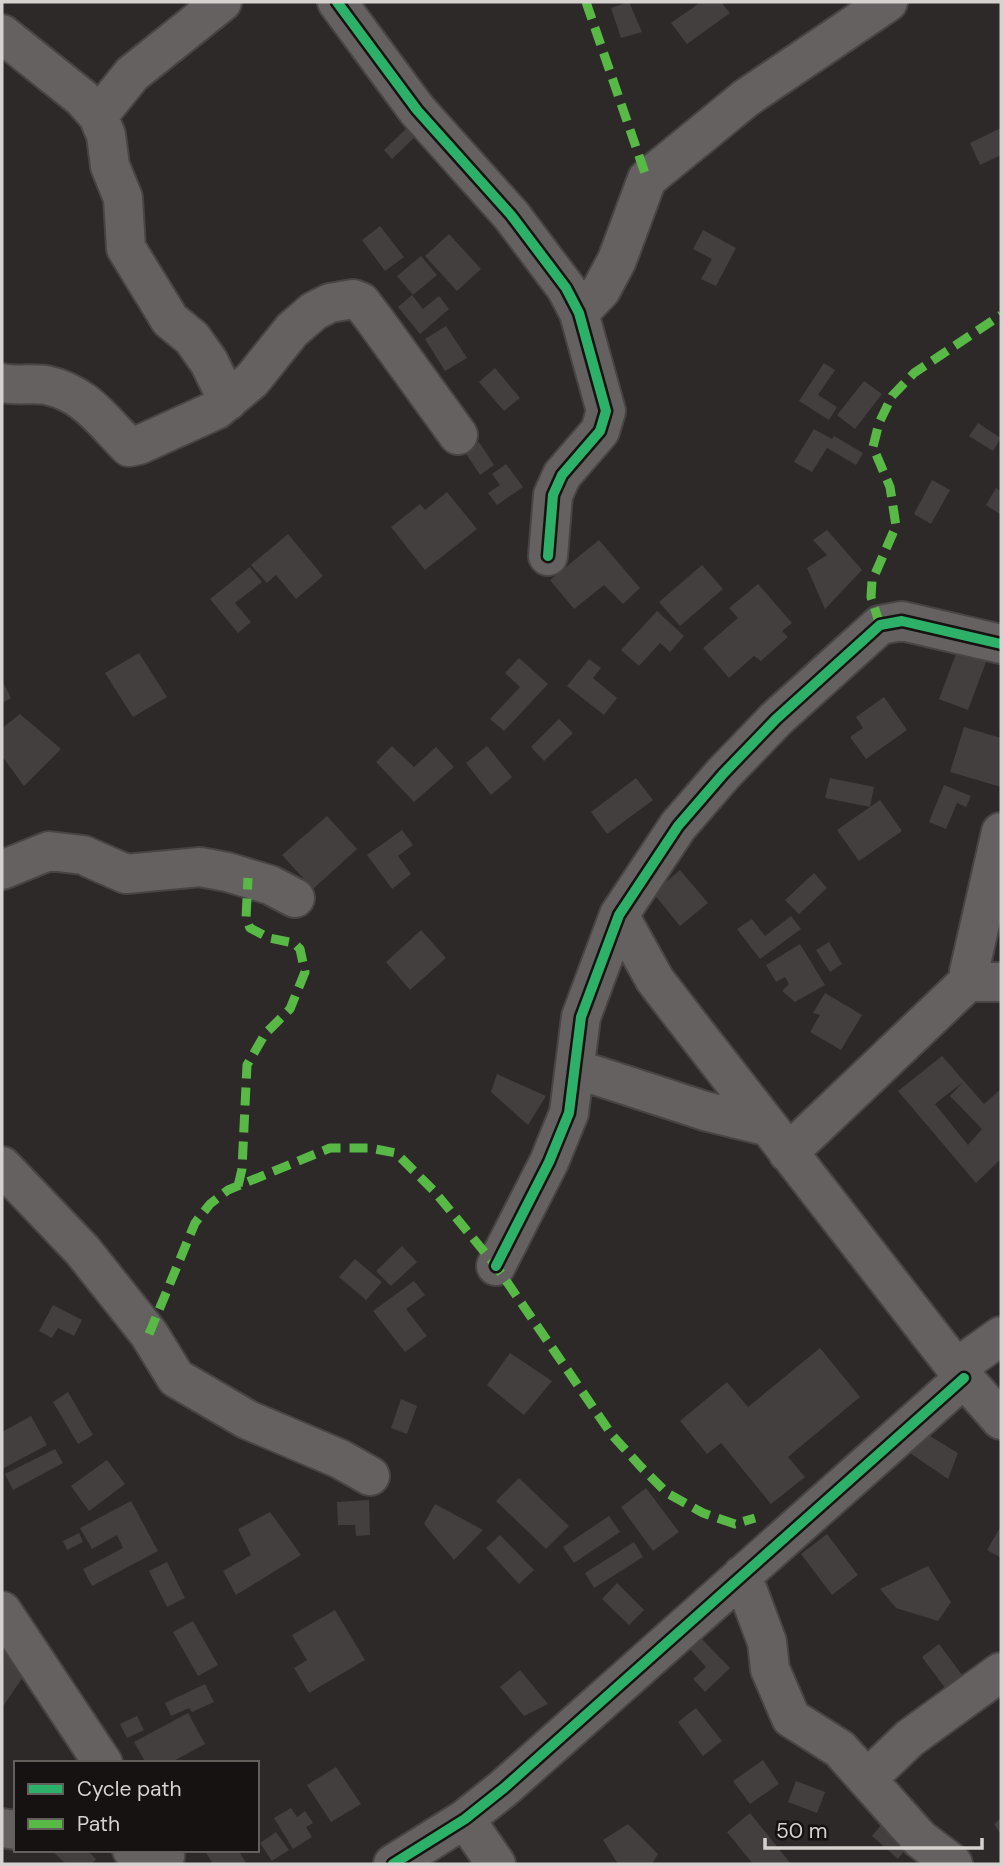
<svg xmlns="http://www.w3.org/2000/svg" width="1003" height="1866" font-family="'DM Sans',sans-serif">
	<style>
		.building { fill: #433f3e; fill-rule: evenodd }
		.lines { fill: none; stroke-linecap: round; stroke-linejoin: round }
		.minor-casing { stroke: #474444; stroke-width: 42 }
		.minor { stroke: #646160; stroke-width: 38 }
		.quiet { stroke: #58b947; stroke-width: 9; stroke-dasharray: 18 9; stroke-linecap: butt }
		.cycleway-casing { stroke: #151211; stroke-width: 15 }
		.cycleway { stroke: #2db169; stroke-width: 10 }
	</style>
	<rect width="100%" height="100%" fill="#2d2928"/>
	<path class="building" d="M629,2L642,32L621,38L611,8Z
		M701,2H721L730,13L687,44L671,23Z
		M410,125L420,132L392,159L384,150Z
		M1001,128V155L980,165L970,143Z
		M380,226L404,257L385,271L362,240Z
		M703,230L736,248L716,286L701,279L712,259L693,249Z
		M449,234L481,269L457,291L425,256Z
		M421,256L437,275L413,295L397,276Z
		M412,295L423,309L439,296L449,309L420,334L398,307Z
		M446,326L467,358L445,371L425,339Z
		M824,363L835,370L818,395L837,407L829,420L799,401Z
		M495,368L520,398L504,411L479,382Z
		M864,381L882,394L855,429L837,415Z
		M978,423L1001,438L993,451L969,436Z
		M814,429L832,439L834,436L863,453L856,465L827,448L812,472L794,462Z
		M479,442L494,465L480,475L465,452Z
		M506,464L523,487L497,505L488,493L500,485L492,474Z
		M932,480L950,490L931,524L914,514Z
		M996,488L1001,491V515L986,505Z
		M447,492L477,529L425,570L391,527L420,504L425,510Z
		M827,530L862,570L825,609L807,568L827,555L813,540Z
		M288,534L323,576L296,599L276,575L267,583L251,565Z
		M599,540L640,588L623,604L604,585L574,609L550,580Z
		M702,565L723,589L680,626L659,602Z
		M250,567L262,582L235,603L251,622L238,633L210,599Z
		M758,584L792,623L782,631L788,637L761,661L754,656L729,678L703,648L738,618L729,608Z
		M657,611L684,636L670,652L660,643L639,666L621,650Z
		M957,651L986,662L968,710L939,699Z
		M139,653L167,697L133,717L105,673Z
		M519,658L548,684L504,731L490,719L520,687L505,673Z
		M589,659L601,668L593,678L617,698L604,715L567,686Z
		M2,680L11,698L2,703Z
		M884,697L907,730L866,759L850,737L863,728L856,717Z
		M20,714L61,749L24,786L2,756V728Z
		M559,719L573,733L544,761L531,747Z
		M964,727L1001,738V787L950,772Z
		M392,746L414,767L436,747L454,767L414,802L376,762Z
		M487,746L512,777L491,795L466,763Z
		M636,778L653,800L607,834L591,812Z
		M830,778L874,787L870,807L880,800L902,831L859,861L837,830L870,807L825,798Z
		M944,785L971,796L966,807L957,803L946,829L929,822Z
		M327,816L357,849L313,889L282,855Z
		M402,830L413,845L398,856L411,874L392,889L367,855Z
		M680,870L708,903L680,926L653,893Z
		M814,873L827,888L799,914L785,900Z
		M791,916L801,929L760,959L737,929L752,919L765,936Z
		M421,930L446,958L410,990L386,962Z
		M829,942L842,964L830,972L816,950Z
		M800,944L825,985L795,1002L782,991L789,984L785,977L776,982L766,965Z
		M825,993L862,1015L841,1050L810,1032L820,1015L813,1013Z
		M942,1056L984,1104L1001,1089V1159L976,1183L898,1091ZM963,1082L950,1096L982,1129L968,1145L935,1104Z
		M497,1074L546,1096L528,1125L491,1092Z
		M402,1246L417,1262L391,1286L376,1271Z
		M355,1259L382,1282L366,1300L339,1277Z
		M414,1281L425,1295L406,1309L427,1336L405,1352L373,1311Z
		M53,1305L82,1320L74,1336L58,1328L52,1338L39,1331Z
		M820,1348L860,1397L788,1457L805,1477L771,1504L721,1443L707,1454L680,1421L727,1382L748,1407Z
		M510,1353L552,1381L524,1415L487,1385Z
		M68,1392L93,1435L78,1444L53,1402Z
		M401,1399L417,1406L407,1434L391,1428Z
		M31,1416L47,1445L2,1469V1432Z
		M915,1427L958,1453L948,1479L901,1447Z
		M55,1449L63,1463L13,1490L5,1474Z
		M107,1460L125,1484L89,1511L71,1486Z
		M519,1478L569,1526L546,1549L496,1501Z
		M646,1488L679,1532L653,1551L621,1507Z
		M369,1500L370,1535L356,1536L355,1525H338L337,1502Z
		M131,1501L158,1551L92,1586L83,1569L123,1548L117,1535L92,1549L80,1528Z
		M435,1504L483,1530L454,1560L424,1524Z
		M270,1512L301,1555L236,1595L223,1571L251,1555L238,1529Z
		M609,1516L620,1532L574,1563L563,1547Z
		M1001,1526V1558L987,1550Z
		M79,1533L83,1542L67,1550L63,1541Z
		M827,1534L858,1575L832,1595L801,1554Z
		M500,1535L534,1570L519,1584L486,1548Z
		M634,1542L643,1557L594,1588L585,1573Z
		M167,1562L185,1598L167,1607L149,1571Z
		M928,1566L951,1602L938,1621L896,1608L880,1589Z
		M617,1583L644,1610L629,1625L602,1599Z
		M335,1610L365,1660L309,1693L294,1668L307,1660L292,1635Z
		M193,1621L218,1665L198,1676L173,1632Z
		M699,1636L730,1668L705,1692L693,1679L706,1667L688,1647Z
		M939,1644L965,1679L948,1692L922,1657Z
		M2,1645L31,1665L2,1708Z
		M520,1670L548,1704L524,1716L500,1687Z
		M205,1684L214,1702L192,1712L189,1708L171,1716L165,1703Z
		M696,1708L722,1741L703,1756L678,1722Z
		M188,1713L205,1744L170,1763H146L134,1742Z
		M137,1716L144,1730L127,1738L120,1724Z
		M763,1760L779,1784L750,1804L733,1781Z
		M336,1767L361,1804L331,1822L307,1785Z
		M796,1781L825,1792L817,1813L788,1802Z
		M291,1808L297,1817L305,1811L313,1823L306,1827L312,1837L293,1849L274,1818Z
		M750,1813L791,1864H753L727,1832Z
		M1001,1818V1835L994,1824Z
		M883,1823L909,1845L898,1859L872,1836Z
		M628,1824L658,1854L652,1864H618L603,1840Z
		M276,1832L289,1850L272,1861L260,1843Z
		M51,1850H87L96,1859L92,1864H66Z
		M210,1850H238L247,1864H213L206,1853Z"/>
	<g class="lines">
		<g class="minor-casing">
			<path id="minor" d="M337,2L417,110L511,215L566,288L579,313L606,411L600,431L562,475L553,495L548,556
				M2,34L82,98L98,116L106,135L110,166L123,198L126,248L170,320L192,338L209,362L228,401
				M98,116L132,74L222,2
				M579,313L601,290L617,260L647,179L746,98L888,2
				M2,383C16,386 32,383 46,385C85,393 102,420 129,447L139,445L216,410L252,380L292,330L314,311L330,303L353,299L361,302L374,319L458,435
				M1001,832L969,972L977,982H1001
				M2,870L49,851L83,855L126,874L200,867L227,872L270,885L295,898
				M619,915L655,980L692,1028L964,1378L1001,1420
				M576,1069L705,1111L766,1126
				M788,1153L971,979
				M2,1166L83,1251L149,1334L176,1378L248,1420L340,1459L370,1476
				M496,1266L549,1162L569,1113L581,1017L619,915L678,826L723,774L776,719L880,625L902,621L1001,644
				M956,1368L1001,1336
				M742,1575L767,1642L770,1669L791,1718L840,1749L920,1839L953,1864
				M2,1611L103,1763
				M868,1778L910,1738L1001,1672
				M465,1819L496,1864
				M2,1828L16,1830
				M132,1850L165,1856
				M393,1864L465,1819L504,1788L964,1378"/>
		</g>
		<use href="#minor" class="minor"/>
		<path class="quiet" d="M586,2L647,179
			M880,625L871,597L872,581L896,526L890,487L873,447L879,423L892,396L914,373L1001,315
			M238,1186L242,1169L247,1065L265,1034L290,1009L305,972L300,949L294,943L269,938L250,928L246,918L248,878
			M149,1334L195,1223L210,1204L228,1190L330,1148H370L396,1153L434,1191L496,1266L612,1435L641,1467L667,1493L703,1513L735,1524L755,1518"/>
		<g class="cycleway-casing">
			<path id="cycleway" d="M337,2L417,110L511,215L566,288L579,313L606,411L600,431L562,475L553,495L548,556
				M496,1266L549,1162L569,1113L581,1017L619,915L678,826L723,774L776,719L880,625L902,621L1001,644
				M393,1864L465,1819L504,1788L964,1378"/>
		</g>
		<use href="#cycleway" class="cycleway"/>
	</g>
	<rect width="1003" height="1866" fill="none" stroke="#d6d2d0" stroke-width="7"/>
	<rect x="14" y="1761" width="245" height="91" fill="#151211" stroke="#625f5d" stroke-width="2"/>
	<rect x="28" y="1784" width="35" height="10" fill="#2db169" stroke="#625f5d" stroke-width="2"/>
	<text x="77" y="1796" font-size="21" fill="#d6d2d0">Cycle path</text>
	<rect x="28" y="1819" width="35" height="10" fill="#58b947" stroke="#625f5d" stroke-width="2"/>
	<text x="77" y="1831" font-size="21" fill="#d6d2d0">Path</text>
	<path d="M765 1838v10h217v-10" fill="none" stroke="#d6d2d0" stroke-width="3.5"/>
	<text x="776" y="1838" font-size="21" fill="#d6d2d0" stroke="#151211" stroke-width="5" paint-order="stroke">50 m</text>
</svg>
